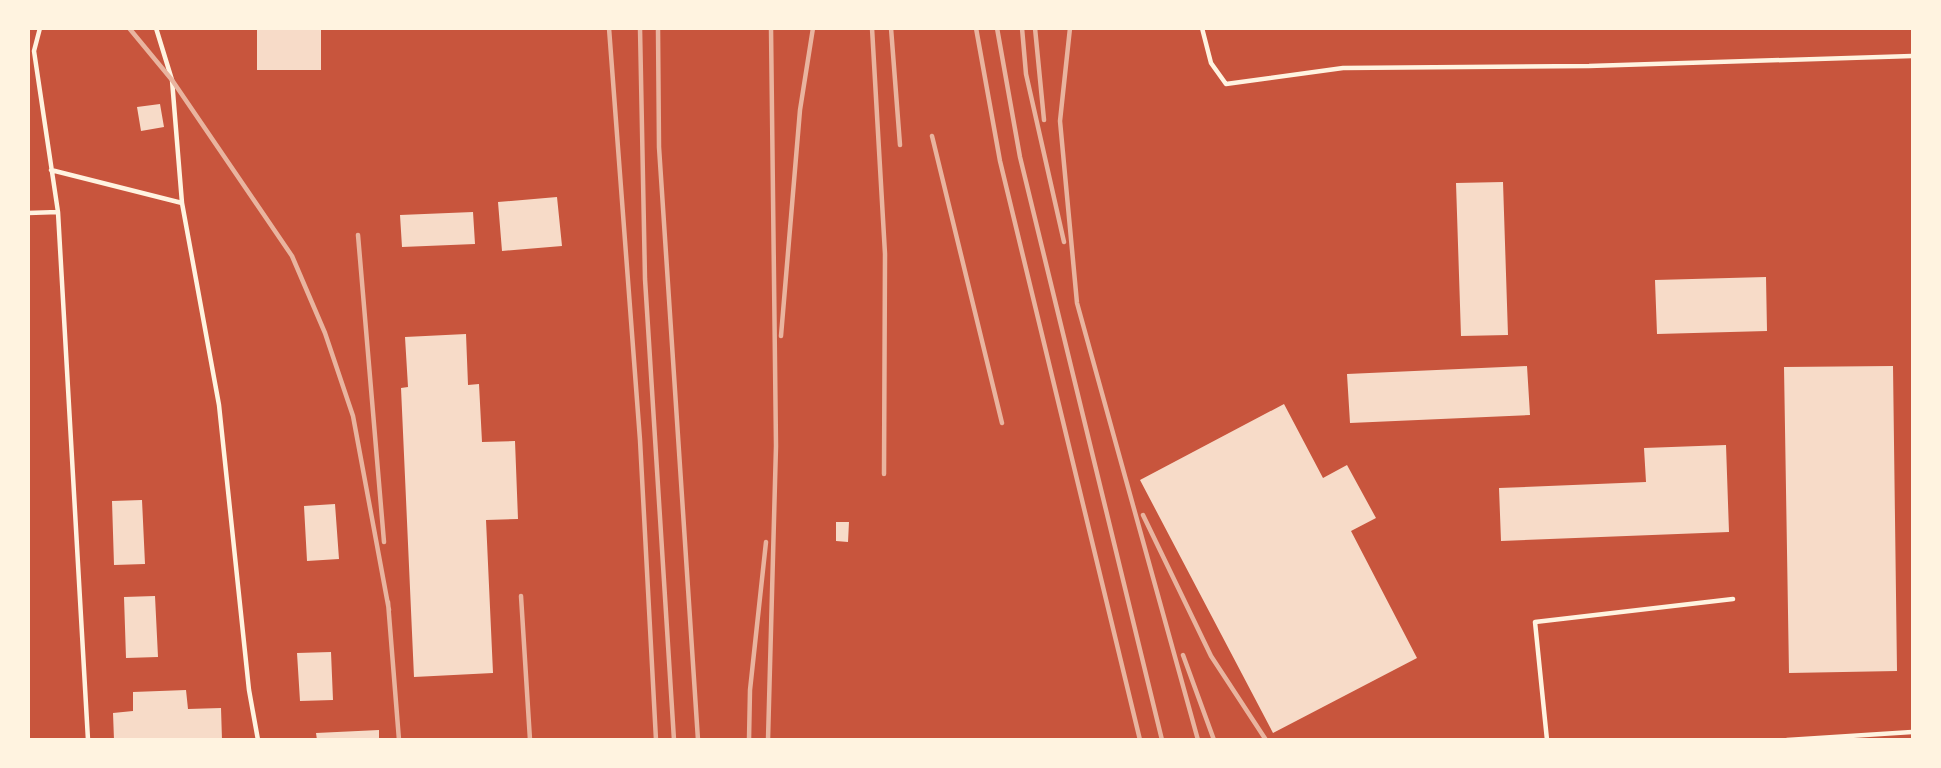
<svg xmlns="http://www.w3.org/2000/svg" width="1941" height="768" font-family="'PT Sans',sans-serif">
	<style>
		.building { fill: #f7dbc8 }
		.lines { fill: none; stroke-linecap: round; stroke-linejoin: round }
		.service { stroke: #fff3e0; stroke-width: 4.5 }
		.rail { stroke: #e9b49f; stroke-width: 4.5 }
	</style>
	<rect width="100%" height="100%" fill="#c8553d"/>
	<path class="building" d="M257,28H321V70H257Z
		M160,104L164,127L141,131L137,107Z
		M1503,182L1508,335L1461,336L1456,183Z
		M557,197L562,246L502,251L498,202Z
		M473,212L475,244L402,247L400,215Z
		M1766,277L1767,331L1657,334L1655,280Z
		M466,334L468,385L479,384L482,442L515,441L518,519L486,520L493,673L414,677L401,388L408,387L405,337Z
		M1527,366L1530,415L1350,423L1347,374Z
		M1893,366L1897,671L1789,673L1784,367Z
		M1284,404L1323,478L1347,465L1376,518L1351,531L1417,658L1273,733L1140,480Z
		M1726,445L1729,532L1501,541L1499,488L1646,482L1644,448Z
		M142,500L145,564L114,565L112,501Z
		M335,504L339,559L307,561L304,506Z
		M836,522H849L848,542L836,541Z
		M155,596L158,657L126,658L124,597Z
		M331,652L333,700L300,701L297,653Z
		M186,690L188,709L221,708L222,740H114L113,713L133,711V692Z
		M379,730V740H317L316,733Z"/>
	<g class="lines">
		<path class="service" d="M40,28L34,51L58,212L88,740
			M156,28L172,80L182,203L219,405L249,690L258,740
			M1202,28L1211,63L1226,84L1343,68L1589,66L1912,56
			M51,170L182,203
			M28,213L58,212
			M1547,740L1535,622L1733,599
			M1787,740L1912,732"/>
		<path class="rail" d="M129,28L172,80L292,256L325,333L353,416L389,610
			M609,28L640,440L656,740
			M640,28L645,279L674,740
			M658,28L659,147L698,740
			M872,28L885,254L884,474
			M891,28L900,145
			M976,28L1000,161L1140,740
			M997,28L1020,157L1162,740
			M1022,28L1026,74L1064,242
			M1035,28L1044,120
			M1070,28L1060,121L1077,303L1198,740
			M932,136L1002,423
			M358,235L384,542
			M781,336L800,110L813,28
			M1143,515L1211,656L1266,740
			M521,596L530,740
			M388,602L399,740
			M1183,655L1214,740
			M749,740L750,690L766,542
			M768,740L776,446L771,28"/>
	</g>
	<rect width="1941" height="768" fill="none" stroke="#fff3e0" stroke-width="60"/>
</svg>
